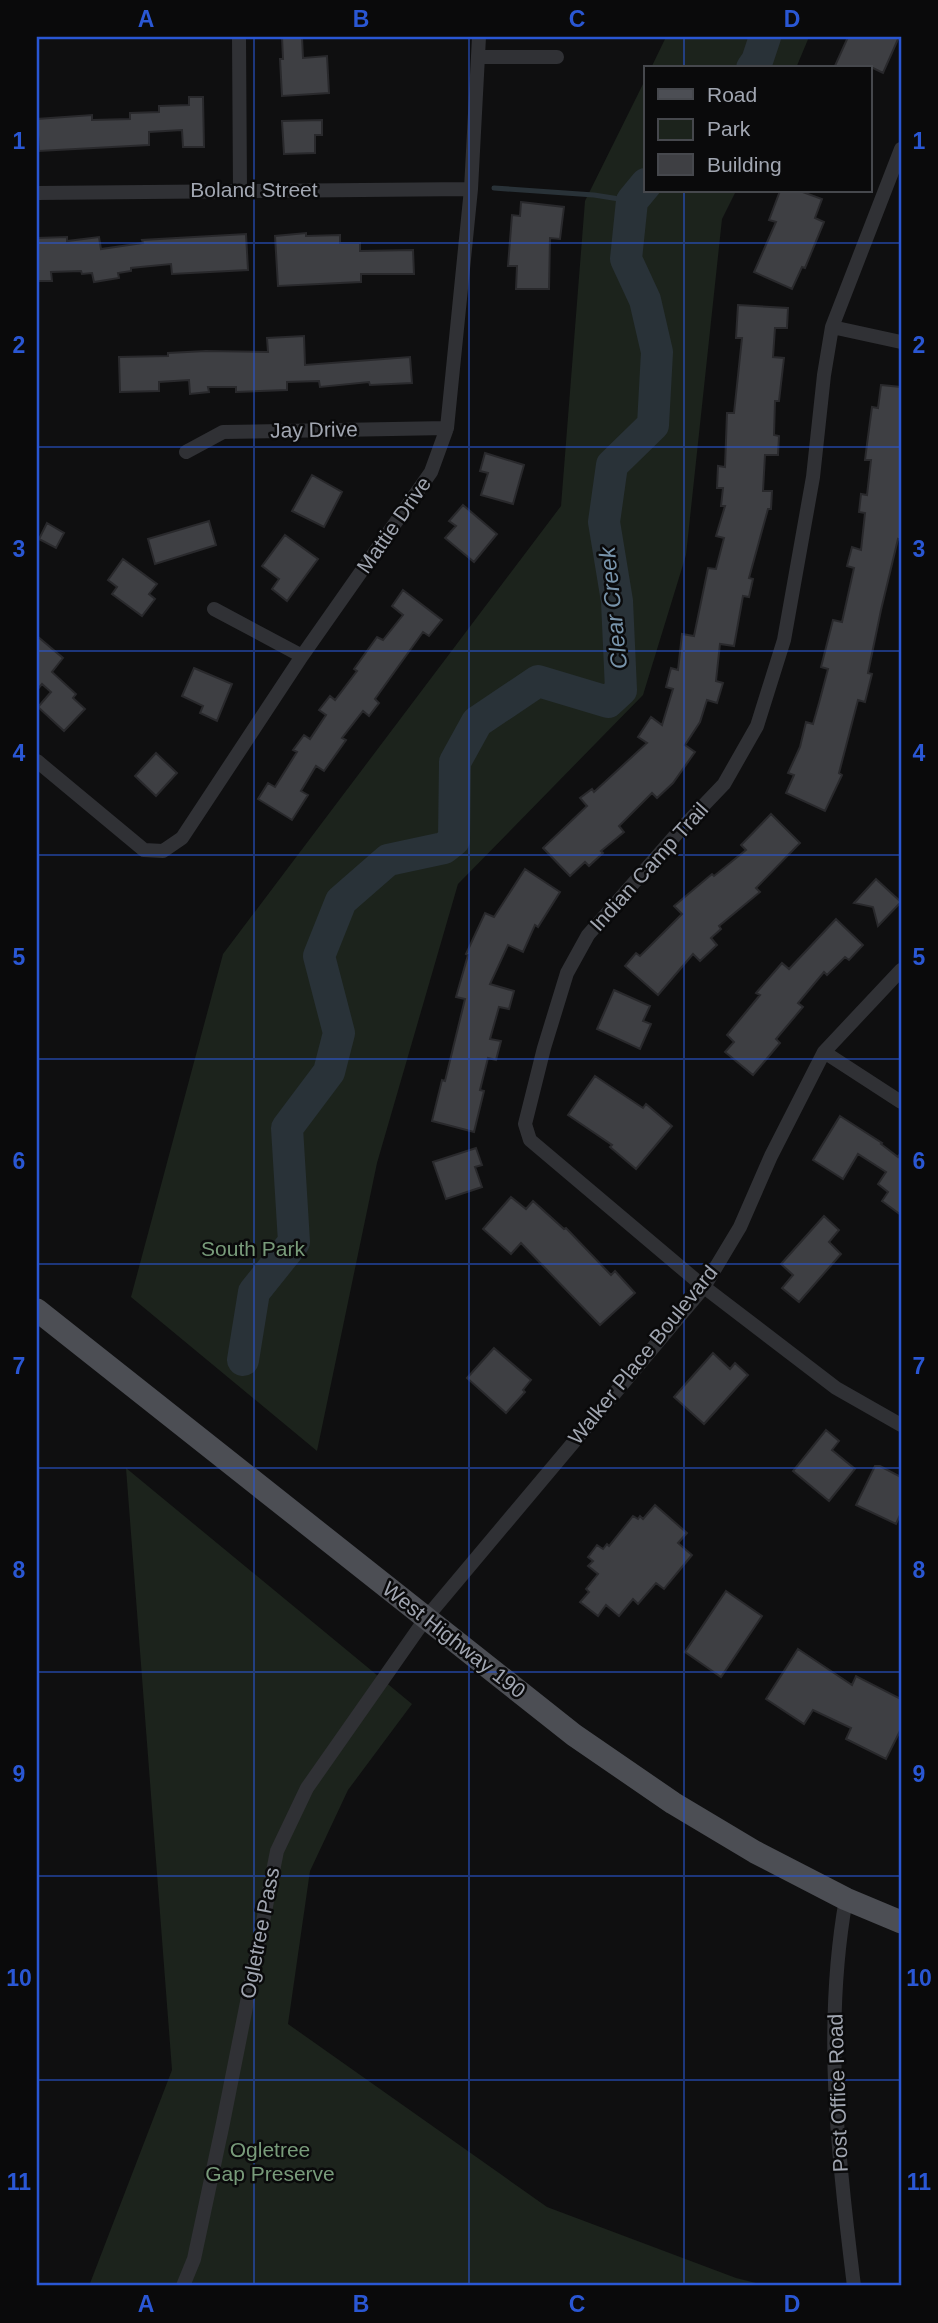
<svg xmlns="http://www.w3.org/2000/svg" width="938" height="2323" font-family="Arial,sans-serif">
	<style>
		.green { fill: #1c231c }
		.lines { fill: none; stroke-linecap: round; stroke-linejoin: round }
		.stream { stroke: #293238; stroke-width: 5 }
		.river { stroke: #293238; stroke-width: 32 }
		.building { fill: #3e3f43; stroke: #29292c; stroke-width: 2 }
		.minor { stroke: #303135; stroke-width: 14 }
		.primary { stroke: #4c4e54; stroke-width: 23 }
		.grid { fill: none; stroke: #2a57d4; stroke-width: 2; stroke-opacity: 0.55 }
		.labels { text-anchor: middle; stroke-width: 5; stroke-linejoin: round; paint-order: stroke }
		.street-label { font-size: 21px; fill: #a1a6b1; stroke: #0a0a0b }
		.park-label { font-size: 21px; fill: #789b7a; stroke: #0a0a0b }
		.water-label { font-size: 23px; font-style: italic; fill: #7894ab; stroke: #0a0a0b }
		.neatline { fill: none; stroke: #2a57d4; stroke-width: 2.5 }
		.grid-label { font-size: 23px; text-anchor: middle; font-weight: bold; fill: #2a57d4 }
	</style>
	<rect width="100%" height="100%" fill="#0f0f10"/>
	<path class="green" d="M666,37H809L796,68H651Z
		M646,78V191H736L722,219L686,555L643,695L458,884L377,1163L317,1451L131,1297L223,954L561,506L585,201Z
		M126,1468L412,1704L348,1790L310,1871L288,2024L547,2207L736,2278L768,2286H89L172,2070Z"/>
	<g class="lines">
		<path class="stream" d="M494,188L594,195L632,201"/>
		<path class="river" d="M752,68L757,61L765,37
			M243,1360L254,1292L294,1242L287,1128L329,1072L339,1033L319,956L341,901L388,860L444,848L454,840L455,762L477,722L538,681L608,702L621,690L617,601L604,522L612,465L653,425L657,352L645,300L626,259L632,201L646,184"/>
	</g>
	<path class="building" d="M282,37H302L303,58L327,56L329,93L282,96L280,59H283Z
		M848,37H899L883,73L873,68H834Z
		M189,97H203L204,147H183L182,130L149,132V145L39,151L37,119L92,115V120L130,119V113L159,112V106L189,105Z
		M322,120V135H315V153L284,154L282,121Z
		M780,191H800L822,199L815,218L824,222L805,268L802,267L792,289L754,272L776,222L769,220Z
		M521,202L564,207L560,239L550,238L549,289H516L517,266H508L512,215L520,216Z
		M306,233V236L340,235V243H360V251L413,250L414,274H361V282L278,286L275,236Z
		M246,234L248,270L172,274L171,264L131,268V271L118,273L119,278L94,282L92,273L82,274L81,271L51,272L52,281H37V238L67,237V241L99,237L101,249L143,243L142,240Z
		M738,305L788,308L787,328H775L773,357L784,358L779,401H775L774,435L779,436L778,455H765L763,491H772L771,509H768L749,578L753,579L749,597L743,596L734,646L720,644L716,681L723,683L717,703L707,700L700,722L685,745L695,752L673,783L657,798L652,793L619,826L624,832L601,851L603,853L589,866L585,862L570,876L543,848L587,806L580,798L592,789L594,792L647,743L638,737L651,717L662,725L673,689L666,687L671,668L678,670L682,634L694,636L708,568L716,569L724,538L716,536L725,506H721L723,488H717L718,466L725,467L727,413H734L742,338H736Z
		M304,336L305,365L410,357L412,383L370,385L369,382L320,387L319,381L287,382V390L236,392V387H208L209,392L190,394L189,380L159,382V391L120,392L119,357L168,356V353L206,351L268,352L267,338Z
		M881,385L901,387L900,540L898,539L881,610L868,673L872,674L865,702L858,700L839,773L842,775L825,811L786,793L794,775L788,773L800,747L806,722L813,724L819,703L828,669L821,667L833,620L842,622L854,568L847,566L852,547L861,550L865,513L859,512L861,494L867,495L871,460H865L867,444L872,407L878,408Z
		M485,453L524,465L513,504L481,495L488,473L480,471Z
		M312,475L342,492L324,527L292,511Z
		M463,505L497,534L474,562L445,538L456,526L449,521Z
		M209,521L216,545L155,564L148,539Z
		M47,523L64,533L56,548L39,539Z
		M285,535L318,559L287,601L272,589L279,579L262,566Z
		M123,559L157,584L149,594L155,599L142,616L112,594L117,587L108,580Z
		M403,590L442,620L429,636L423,632L375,699L379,703L369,716L363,711L342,738L346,740L324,771L316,766L301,791L308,795L292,820L258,799L268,783L275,787L297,752L293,750L304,735L310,739L326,715L319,710L330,696L335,700L357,671L354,669L377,637L383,640L403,615L392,606Z
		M37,636L63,658L52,672L76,694L73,698L85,709L64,731L38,707L51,692L42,684L37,690Z
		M194,668L232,684L217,721L200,713L203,706L182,696Z
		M156,753L177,773L156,796L135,776Z
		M771,814L800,843L756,888L760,892L719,926L721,929L711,938L717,945L700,961L693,954L658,995L625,966L636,953L640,956L682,914L674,906L712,874L714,876L746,850L741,845Z
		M525,869L560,892L538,927L535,925L523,952L508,945L490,984L514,991L509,1009L499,1007L490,1039L501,1041L496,1060L488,1058L480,1090L484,1091L474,1132L432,1121L442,1080L445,1081L465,999L456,997L468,955L466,954L485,913L494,917Z
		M876,879L901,902L878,926L873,907L854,903Z
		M836,919L863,945L849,960L845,957L827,975L824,972L798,1003L803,1007L776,1039L780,1043L753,1075L725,1052L734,1042L727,1035L760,995L756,993L782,963L789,969Z
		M614,990L650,1006L643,1021L651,1024L640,1049L597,1029Z
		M595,1076L643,1108L646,1104L672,1126L636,1169L610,1147L612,1145L568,1115Z
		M840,1116L882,1143L881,1144L898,1157L901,1152V1215L882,1201L888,1192L878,1184L886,1172L858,1154L843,1179L813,1160Z
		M476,1148L482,1165L475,1167L482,1187L446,1199L433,1162Z
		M511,1197L526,1209L533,1201L564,1229L566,1228L611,1275L615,1271L635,1293L600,1325L521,1243L511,1254L483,1229Z
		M824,1216L839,1230L829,1242L841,1254L799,1302L782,1288L793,1275L781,1264Z
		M494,1348L531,1380L523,1390L525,1392L506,1413L467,1378Z
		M713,1353L730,1369L735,1363L748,1375L704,1424L674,1397Z
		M826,1430L839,1441L832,1450L855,1469L829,1501L793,1471Z
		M875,1466H880L901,1477V1513L896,1524L856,1505Z
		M655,1505L687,1533L678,1543L692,1555L664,1589L656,1583L638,1604L633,1599L619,1616L606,1605L598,1616L580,1602L589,1592L586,1589L598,1574L588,1566L593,1561L588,1557L597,1545L603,1549L607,1544L609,1546L633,1516L638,1519L640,1516L643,1519Z
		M726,1591L762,1616L721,1677L685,1652Z
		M798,1649L852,1685L856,1676L901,1699V1729L886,1759L846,1739L851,1728L813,1710L804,1724L766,1699Z"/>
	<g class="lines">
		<path class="minor" d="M239,37L240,190
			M479,57H557
			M901,149L832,327L824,375L813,477L784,640L757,726L724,784L681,829L588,935L567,973L544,1048L525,1124L530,1140L704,1287L836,1388L901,1425
			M37,193L471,189
			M832,327L901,342
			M186,452L223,432L447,428
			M214,609L302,656
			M37,761L144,850L163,851L182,838L302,656L431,472L447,428L471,189L479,37
			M824,1052L901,1102
			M846,1899C823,2027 838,2159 854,2286
			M183,2286L194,2259L223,2123L277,1851L307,1788L426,1618L704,1287L740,1227L771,1156L824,1052L901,970"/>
		<path class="primary" d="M37,1310L574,1735L673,1803L755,1852L846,1899L901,1922"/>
	</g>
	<path class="grid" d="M254,37V2286M469,37V2286M684,37V68M684,191V2286M37,243H901M37,447H901M37,651H901M37,855H901M37,1059H901M37,1264H901M37,1468H901M37,1672H901M37,1876H901M37,2080H901"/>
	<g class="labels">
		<g class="street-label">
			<text x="254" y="197">Boland Street</text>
			<text transform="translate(314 430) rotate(-1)" y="7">Jay Drive</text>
			<text transform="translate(394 525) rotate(-55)" y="7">Mattie Drive</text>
			<text transform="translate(649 867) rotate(-48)" y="7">Indian Camp Trail</text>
			<text transform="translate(643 1355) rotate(-51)" y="7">Walker Place Boulevard</text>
			<text transform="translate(454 1640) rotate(38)" y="7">West Highway 190</text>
			<text transform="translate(260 1933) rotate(-79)" y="7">Ogletree Pass</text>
			<text transform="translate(838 2093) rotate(-92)" y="7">Post Office Road</text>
		</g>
		<g class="park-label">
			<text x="253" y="1256">South Park</text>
			<text x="270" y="2157">Ogletree<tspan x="270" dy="24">Gap Preserve</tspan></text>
		</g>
		<g class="water-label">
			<text transform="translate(613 608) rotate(-96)" y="8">Clear Creek</text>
		</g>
	</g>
	<rect width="938" height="2323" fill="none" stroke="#0a0a0b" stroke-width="77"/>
	<rect x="644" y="66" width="228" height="126" fill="#0a0a0b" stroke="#46484d" stroke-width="2"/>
	<rect x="658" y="89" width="35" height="10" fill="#4c4e54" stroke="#46484d" stroke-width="2"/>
	<text x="707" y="102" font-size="21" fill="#a1a6b1">Road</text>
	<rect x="658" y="119" width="35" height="21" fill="#1c231c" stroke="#46484d" stroke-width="2"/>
	<text x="707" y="136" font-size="21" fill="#a1a6b1">Park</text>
	<rect x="658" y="154" width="35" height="21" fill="#3e3f43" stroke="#46484d" stroke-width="2"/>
	<text x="707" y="172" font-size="21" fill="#a1a6b1">Building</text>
	<rect x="38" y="38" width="862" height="2246" class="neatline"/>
	<g class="grid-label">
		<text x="146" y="27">A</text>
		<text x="361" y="27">B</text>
		<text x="577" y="27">C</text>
		<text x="792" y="27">D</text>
		<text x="19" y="149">1</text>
		<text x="919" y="149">1</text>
		<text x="19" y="353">2</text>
		<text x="919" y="353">2</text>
		<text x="19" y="557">3</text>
		<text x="919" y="557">3</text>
		<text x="19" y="761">4</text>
		<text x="919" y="761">4</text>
		<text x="19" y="965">5</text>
		<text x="919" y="965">5</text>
		<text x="19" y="1169">6</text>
		<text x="919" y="1169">6</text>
		<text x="19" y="1374">7</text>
		<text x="919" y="1374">7</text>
		<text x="19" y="1578">8</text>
		<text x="919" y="1578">8</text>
		<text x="19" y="1782">9</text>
		<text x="919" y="1782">9</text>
		<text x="19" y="1986">10</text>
		<text x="919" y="1986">10</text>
		<text x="19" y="2190">11</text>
		<text x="919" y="2190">11</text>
		<text x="146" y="2312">A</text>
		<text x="361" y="2312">B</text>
		<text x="577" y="2312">C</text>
		<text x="792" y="2312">D</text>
	</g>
</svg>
